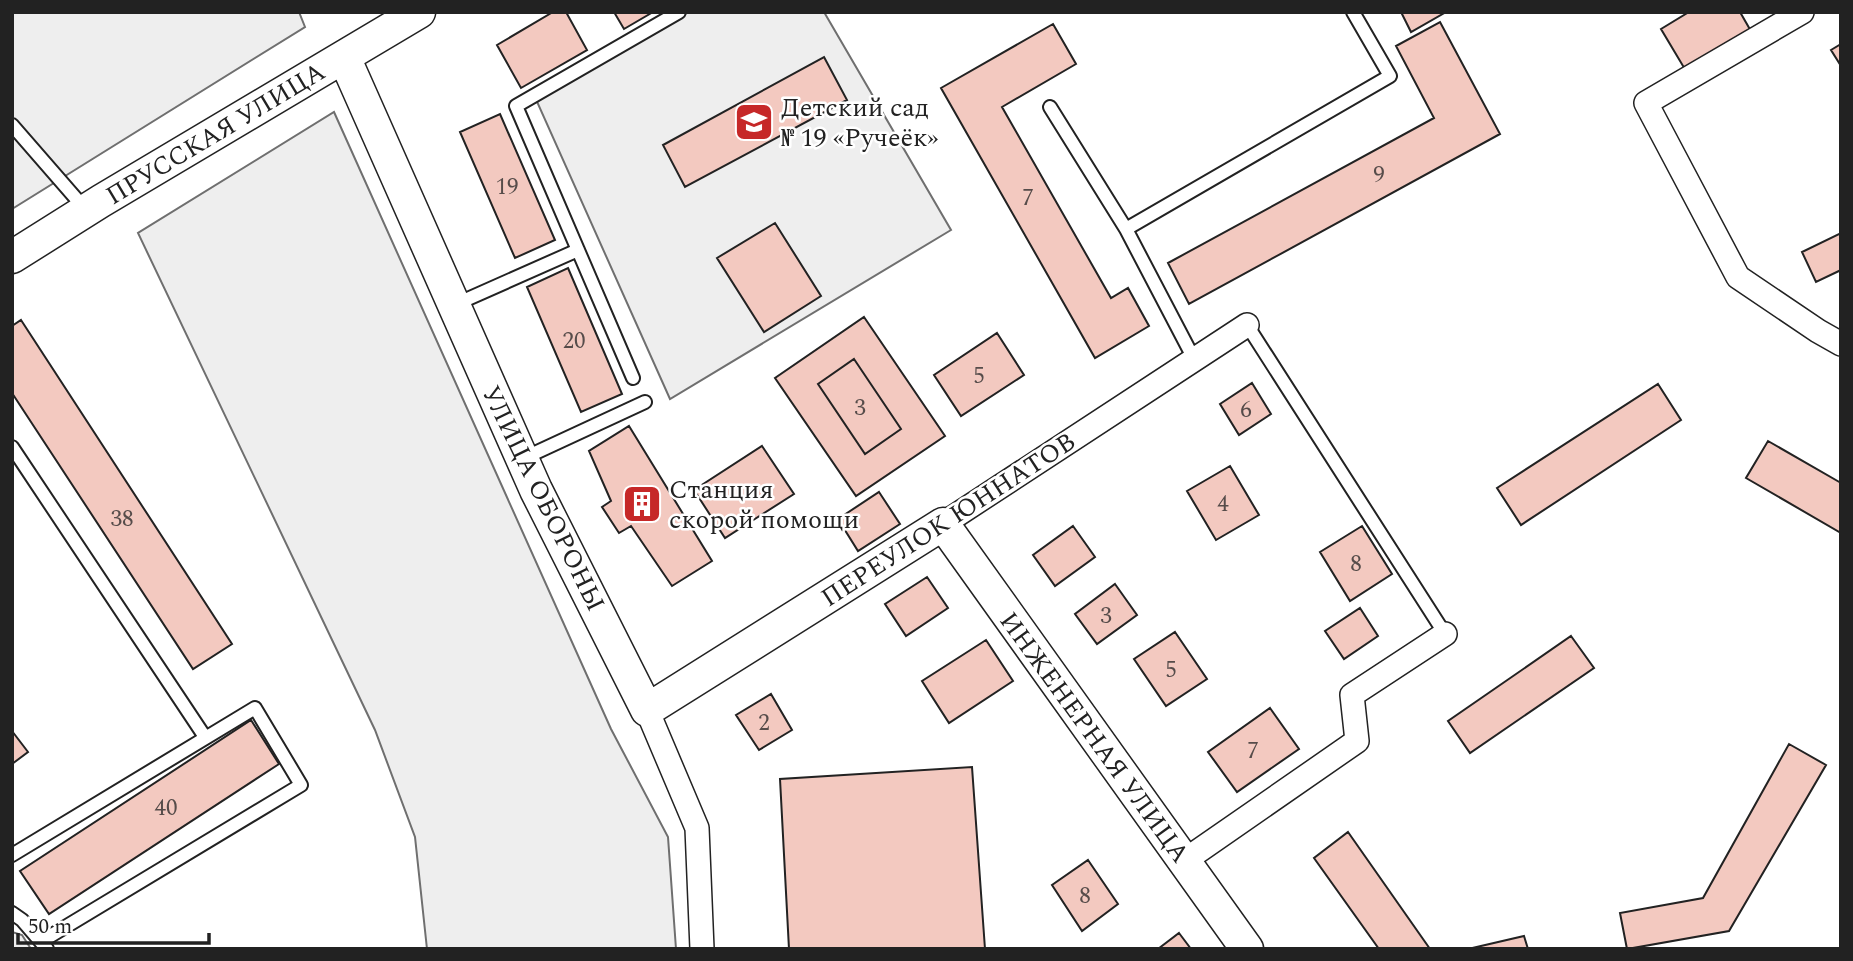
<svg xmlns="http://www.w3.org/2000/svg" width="1853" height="961" font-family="Spectral,serif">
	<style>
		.green { fill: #eee; stroke: #6f6f6f; stroke-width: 2 }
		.building { fill: #f3c9c0; stroke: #222; stroke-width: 2 }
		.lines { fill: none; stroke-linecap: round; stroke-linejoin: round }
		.lane-casing { stroke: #222; stroke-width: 16 }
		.street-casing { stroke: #222; stroke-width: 26 }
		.secondary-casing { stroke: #222; stroke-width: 35 }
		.lane { stroke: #fff; stroke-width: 12 }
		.street { stroke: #fff; stroke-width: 23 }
		.secondary { stroke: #fff; stroke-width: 32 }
		.labels { text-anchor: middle; stroke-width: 5; stroke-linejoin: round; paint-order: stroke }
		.number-label { font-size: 23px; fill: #564c4a }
		.poi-label { font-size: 26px; fill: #222; stroke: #fff; text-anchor: start }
		.street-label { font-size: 26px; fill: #222; stroke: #fff }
	</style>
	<rect width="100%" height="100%" fill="#fff"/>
	<path class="green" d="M12,12H299L305,27L12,209Z
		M678,12H824L951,230L670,399L534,95Z
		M334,112L611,729L668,837L676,949H427L415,837L375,730L138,233Z
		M12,932L22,935L31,949H12Z"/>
	<path class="building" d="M553,12H566L587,50L521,88L497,45Z
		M614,12H653L624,29Z
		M1401,12H1446L1411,32Z
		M1689,12H1740L1752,33L1686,71L1661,29Z
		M1440,22L1500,134L1189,304L1168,263L1434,118L1396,46Z
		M1053,24L1076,64L1002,107L1111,298L1128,288L1149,326L1095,358L941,88Z
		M1841,44V66L1831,50Z
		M824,57L847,100L685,187L663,145Z
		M500,114L555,240L515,258L460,132Z
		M775,223L821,296L764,332L717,258Z
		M1841,233V270L1816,282L1802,252Z
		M568,268L622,394L581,412L527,287Z
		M864,317L945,436L856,496L775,378Z
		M21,320L232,644L193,669L12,393V326Z
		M997,333L1024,375L961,416L934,375Z
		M854,359L901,429L865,454L818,384Z
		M1252,383L1271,414L1239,435L1220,404Z
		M1658,384L1681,420L1521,525L1497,488Z
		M629,426L712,561L672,586L631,526L619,533L602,507L611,501L589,451Z
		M1768,441L1841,483V533L1746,478Z
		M762,446L794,494L725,538L694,490Z
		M1230,466L1259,515L1216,540L1187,491Z
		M879,492L900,524L858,551L838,519Z
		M1073,526L1095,557L1055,586L1033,555Z
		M1362,526L1392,574L1350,601L1320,552Z
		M927,577L948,608L906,636L885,604Z
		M1115,584L1137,615L1097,644L1075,614Z
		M1360,608L1378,636L1344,659L1325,631Z
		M1175,632L1207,679L1166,706L1134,659Z
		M1571,636L1594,668L1470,753L1448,721Z
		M986,640L1013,681L949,723L922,681Z
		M771,694L792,730L759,750L736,715Z
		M1270,708L1299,749L1237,792L1208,752Z
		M251,720L279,764L49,914L20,871Z
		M12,731L28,752L12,764Z
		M1789,744L1826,765L1729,931L1627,949L1620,913L1703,898Z
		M972,767L985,949H789L780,779Z
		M1348,832L1430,949H1379L1314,858Z
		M1088,860L1118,904L1082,931L1052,885Z
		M1179,933L1191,949H1158Z
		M1524,936L1528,949H1468Z"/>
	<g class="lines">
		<g class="lane-casing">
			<path id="lane" d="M1050,107L1126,229L1194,359
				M12,125L86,210
				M1126,229L1390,76L1353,12
				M454,305L578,250
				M1247,325L1445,634
				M633,378L516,106L679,12
				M12,447L205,737
				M522,459L645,402
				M12,855L255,708L301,785L42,941
				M12,913L22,920L47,949"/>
		</g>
		<g class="street-casing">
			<path id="street" d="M1802,12L1646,103L1738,277L1818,331L1841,344
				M943,524L1247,325
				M647,710L697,828L702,949
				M1184,861L1357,741L1352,695L1445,634"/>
		</g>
		<g class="secondary-casing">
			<path id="secondary" d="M344,57L536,490L647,710L943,524L1247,949
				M12,257L101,201L419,12"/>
		</g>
		<use href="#lane" class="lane"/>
		<use href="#street" class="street"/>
		<use href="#secondary" class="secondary"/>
	</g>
	<defs>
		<g id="school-square" transform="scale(2.0125)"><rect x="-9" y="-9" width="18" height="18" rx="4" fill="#c62828" stroke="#fff"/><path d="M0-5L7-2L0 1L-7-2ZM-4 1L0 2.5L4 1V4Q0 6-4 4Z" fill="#fff"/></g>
		<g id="building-square" transform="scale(2.0125)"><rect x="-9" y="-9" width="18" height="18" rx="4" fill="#c62828" stroke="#fff"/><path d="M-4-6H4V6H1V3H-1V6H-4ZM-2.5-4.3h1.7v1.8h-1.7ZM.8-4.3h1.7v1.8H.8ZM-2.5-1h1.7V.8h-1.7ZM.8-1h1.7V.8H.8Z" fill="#fff"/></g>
	</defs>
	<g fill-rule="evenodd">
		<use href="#school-square" x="754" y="122"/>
		<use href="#building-square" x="642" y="504"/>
	</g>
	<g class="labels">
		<g class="number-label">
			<text x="1379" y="182">9</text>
			<text x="507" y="194">19</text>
			<text x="1028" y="205">7</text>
			<text x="574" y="348">20</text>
			<text x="979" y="383">5</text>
			<text x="860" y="415">3</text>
			<text x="1246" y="417">6</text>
			<text x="1223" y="511">4</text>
			<text x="122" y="526">38</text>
			<text x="1356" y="571">8</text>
			<text x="1106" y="623">3</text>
			<text x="1171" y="677">5</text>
			<text x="764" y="730">2</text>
			<text x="1253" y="758">7</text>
			<text x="166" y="815">40</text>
			<text x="1085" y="903">8</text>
		</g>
		<g class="poi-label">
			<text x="781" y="116">Детский сад<tspan x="781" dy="30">№ 19 «Ручеёк»</tspan></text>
			<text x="669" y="498">Станция<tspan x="669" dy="30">скорой помощи</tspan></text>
		</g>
		<g class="street-label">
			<text transform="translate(215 133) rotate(-31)" y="9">ПРУССКАЯ УЛИЦА</text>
			<text transform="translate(544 498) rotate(64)" y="9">УЛИЦА ОБОРОНЫ</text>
			<text transform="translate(948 519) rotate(-33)" y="9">ПЕРЕУЛОК ЮННАТОВ</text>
			<text transform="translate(1095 737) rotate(54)" y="9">ИНЖЕНЕРНАЯ УЛИЦА</text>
		</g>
	</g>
	<rect width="1853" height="961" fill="none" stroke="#222222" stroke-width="28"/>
	<path d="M18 933v10h191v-10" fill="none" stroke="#222222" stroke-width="3.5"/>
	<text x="28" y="933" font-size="21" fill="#222222" stroke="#ffffff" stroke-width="5" paint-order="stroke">50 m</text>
</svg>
